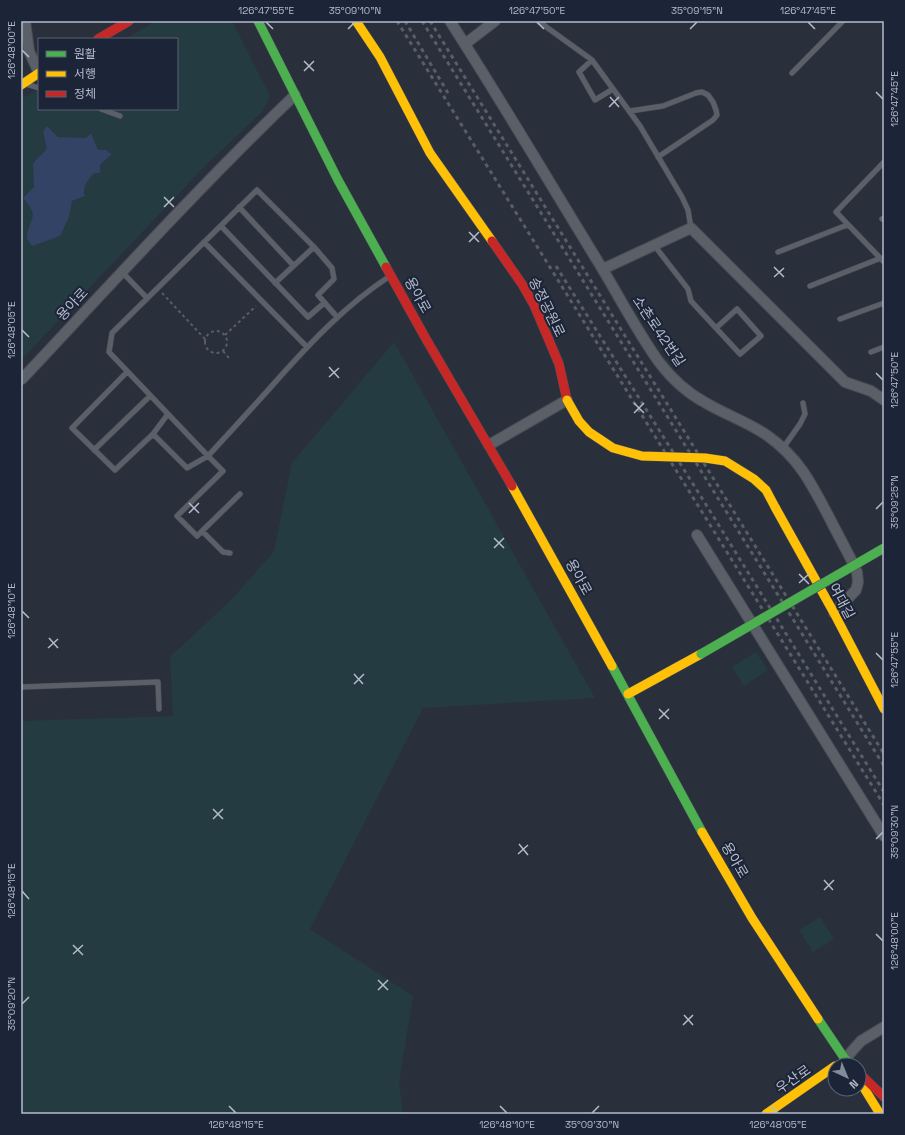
<svg xmlns="http://www.w3.org/2000/svg" width="905" height="1135" font-family="'Space Grotesk','Noto Sans KR',sans-serif">
	<style>
		.green { fill: #253b42; fill-rule: evenodd }
		.water { fill: #324365 }
		.lines { fill: none; stroke-linecap: round; stroke-linejoin: round }
		.lane-casing { stroke: #464b54; stroke-width: 6 }
		.street-casing { stroke: #464b54; stroke-width: 12 }
		.fast-casing { stroke: #464b54; stroke-width: 10 }
		.slow-casing { stroke: #464b54; stroke-width: 10 }
		.jam-casing { stroke: #464b54; stroke-width: 10 }
		.path { stroke: #585d66; stroke-width: 2; stroke-dasharray: 3 3; stroke-linecap: butt }
		.lane { stroke: #5b5f68; stroke-width: 5 }
		.street { stroke: #5b5f68; stroke-width: 10 }
		.fast { stroke: #4caf50; stroke-width: 9 }
		.slow { stroke: #ffc107; stroke-width: 9 }
		.jam { stroke: #c62828; stroke-width: 9 }
		.rail { stroke: #585d66; stroke-width: 3; stroke-dasharray: 4 4; stroke-linecap: butt }
		.fast-bridge-casing { stroke: #464b54; stroke-width: 10; stroke-linecap: butt }
		.slow-bridge-casing { stroke: #464b54; stroke-width: 10; stroke-linecap: butt }
		.fast-bridge { stroke: #4caf50; stroke-width: 9 }
		.slow-bridge { stroke: #ffc107; stroke-width: 9 }
		.ticks { fill: none; stroke: #b4bbcc; stroke-width: 1.5 }
		.labels { text-anchor: middle; stroke-width: 4; stroke-linejoin: round; paint-order: stroke }
		.street-label { font-size: 14px; fill: #b4bbcc; stroke: #1c2537 }
		.neatline { fill: none; stroke: #b4bbcc; stroke-width: 1.5 }
		.ticks-label { font-size: 10px; text-anchor: middle; fill: #b4bbcc }
	</style>
	<rect width="100%" height="100%" fill="#292f3b"/>
	<path class="green" d="M156,21H232L270,96L263,111L204,167L21,360V99L39,89V109H177V39H125ZM47,126L58,137L86,138L91,133L98,150H106L112,154L100,165L84,185L85,196L72,201L69,217L45,240L32,246L28,228L33,218L34,181L33,163L47,149L43,132Z
		M394,342L595,698L423,708L310,929L413,996L399,1082L403,1114H21V721L173,716L170,657L234,597L274,551L292,463Z
		M756,652L768,670L744,686L732,667Z
		M820,917L834,939L813,952L799,930Z"/>
	<path class="water" d="M47,126L58,137L86,138L91,133L98,150H106L112,154L100,165V173H94C88,180 82,186 85,196L72,201L69,217L60,236L32,246L27,239C28,215 42,220 23,198L34,187L33,163L47,149L43,132Z"/>
	<g class="lines">
		<g class="lane-casing">
			<path id="lane" d="M538,21L592,60L640,126L682,197L688,210L691,228
				M592,60L579,72L595,100L613,89
				M792,73L843,21
				M26,84L39,88
				M101,109L120,116
				M630,111L663,106L696,93L702,92L708,95L713,102L716,110L717,115L713,120L658,157
				M884,162L836,212L884,262
				M239,207L293,265
				M882,219L884,218
				M221,226L308,317L324,303
				M204,242L307,347
				M654,245L688,289L691,301L740,354L761,336L737,309L716,328
				M778,252L847,225
				M122,272L147,298
				M275,283L314,247
				M810,286L881,258
				M337,317L318,295L334,279L332,268L314,247L257,190L112,333L109,352L208,456C232,430 255,405 278,379C312,341 347,304 390,276
				M840,319L884,303
				M871,352L884,347
				M127,372L72,428L115,470L153,434L168,414
				M153,434L187,468L208,456L223,471L177,516L197,536L240,494
				M783,448L800,424L805,414L803,403
				M94,450L150,396
				M202,531L223,552L230,553
				M21,687L158,682L159,709"/>
		</g>
		<g class="street-casing">
			<path id="street" d="M25,21L29,51L39,73
				M450,21C501,100 548,180 597,260C618,294 636,330 659,362C672,379 687,393 706,403C726,415 748,422 768,436C800,459 812,485 830,519C839,537 849,554 857,572L858,582L856,590L834,613
				M465,44L495,21
				M603,269L691,228L845,382L871,391L884,400
				M22,379C112,283 200,186 295,95
				M489,445L567,400
				M697,535L884,836
				M845,1059L861,1041L884,1027"/>
		</g>
		<g class="fast-casing">
			<path id="fast" d="M258,21L338,180L386,267
				M612,666L702,832
				M818,1019L849,1065
				M845,1059L851,1065"/>
		</g>
		<g class="slow-casing">
			<path id="slow" d="M356,21L380,57L430,153L492,241
				M21,85L39,73
				M512,486L612,666
				M775,507L834,613L884,709
				M628,694L701,654
				M702,832L752,918L818,1019
				M859,1080L880,1114
				M766,1114L835,1066"/>
		</g>
		<g class="jam-casing">
			<path id="jam" d="M98,39L129,21
				M492,241L522,284L534,305L559,364L567,400
				M386,267L426,339L512,486
				M859,1073L884,1097"/>
		</g>
		<path class="path" d="M162,293L205,339
			M205 342a11 11 0 1 1 22 0a11 11 0 1 1-22 0Z
			M225,335L256,306
			M223,351L229,358"/>
		<use href="#lane" class="lane"/>
		<use href="#street" class="street"/>
		<use href="#fast" class="fast"/>
		<use href="#slow" class="slow"/>
		<use href="#jam" class="jam"/>
		<path class="rail" d="M397,21L884,805
			M405,21L448,93
			M422,21L884,766
			M430,21L884,754
			M556,266L710,511L884,792"/>
		<g class="fast-bridge-casing">
			<path id="fast-bridge" d="M701,654L884,548"/>
		</g>
		<g class="slow-bridge-casing">
			<path id="slow-bridge" d="M567,400L579,421L589,432L613,448L642,456L705,458L725,461L754,479L766,490L775,507"/>
		</g>
		<use href="#fast-bridge" class="fast-bridge"/>
		<use href="#slow-bridge" class="slow-bridge"/>
	</g>
	<path class="ticks" d="M266,22L273,29M537,22L544,29M808,22L815,29M348,29L355,22M690,29L697,22M22,50L29,57M304,61L314,71M304,71L314,61M876,92L883,99M610,97L619,107M609,107L619,97M164,197L174,207M164,207L174,197M469,232L479,242M469,242L479,232M774,267L784,277M774,277L784,268M22,330L29,337M329,367L339,378M876,373L883,380M329,377L339,368M634,403L644,413M634,413L644,403M189,503L199,513M876,509L883,502M189,513L199,503M494,538L504,548M494,548L504,538M799,574L809,584M799,583L809,574M22,611L29,618M49,638L58,648M48,648L58,639M876,653L883,660M354,674L363,684M354,684L364,674M659,709L669,719M659,719L669,709M213,809L223,819M213,819L223,809M876,839L883,832M519,844L528,855M518,854L528,845M824,880L833,890M824,890L834,880M22,891L29,899M876,934L883,941M73,945L83,955M73,954L83,945M378,980L388,990M378,990L388,980M22,1004L29,997M684,1015L693,1025M683,1025L693,1015M229,1106L236,1113M500,1106L507,1113M771,1106L778,1113M592,1113L599,1106"/>
	<g class="labels">
		<g class="street-label">
			<text transform="translate(418 295) rotate(61)" y="5">용아로</text>
			<text transform="translate(72 304) rotate(-47)" y="5">용아로</text>
			<text transform="translate(547 307) rotate(64)" y="5">송정공원로</text>
			<text transform="translate(659 331) rotate(56)" y="5">소촌로42번길</text>
			<text transform="translate(579 577) rotate(61)" y="5">용아로</text>
			<text transform="translate(842 601) rotate(62)" y="5">여대길</text>
			<text transform="translate(735 860) rotate(60)" y="5">용아로</text>
			<text transform="translate(793 1079) rotate(-35)" y="5">우산로</text>
		</g>
	</g>
	<rect width="905" height="1135" fill="none" stroke="#1c2537" stroke-width="44"/>
	<rect x="38" y="38" width="140" height="72" fill="#1c2537" stroke="#596173"/>
	<rect x="46" y="51" width="20" height="6" fill="#4caf50" stroke="#596173"/>
	<text x="74" y="58" font-size="12" fill="#b4bbcc">원활</text>
	<rect x="46" y="71" width="20" height="6" fill="#ffc107" stroke="#596173"/>
	<text x="74" y="78" font-size="12" fill="#b4bbcc">서행</text>
	<rect x="46" y="91" width="20" height="6" fill="#c62828" stroke="#596173"/>
	<text x="74" y="98" font-size="12" fill="#b4bbcc">정체</text>
	<g transform="translate(847 1077) rotate(136)"><circle r="19" fill="#1c2537" stroke="#596173"/>
	<path d="M0-3L7 15L0 10L-7 15Z" fill="#838a99"/>
	<text y="-6" font-size="11" font-weight="bold" text-anchor="middle" fill="#b4bbcc">N</text>
	</g>
	<rect x="22" y="22" width="861" height="1091" class="neatline"/>
	<g class="ticks-label">
		<text x="266" y="14">126°47'55"E</text>
		<text x="355" y="14">35°09'10"N</text>
		<text x="537" y="14">126°47'50"E</text>
		<text x="697" y="14">35°09'15"N</text>
		<text x="808" y="14">126°47'45"E</text>
		<text transform="translate(11 50) rotate(-90)" y="4">126°48'00"E</text>
		<text transform="translate(894 99) rotate(-90)" y="4">126°47'45"E</text>
		<text transform="translate(11 330) rotate(-90)" y="4">126°48'05"E</text>
		<text transform="translate(894 380) rotate(-90)" y="4">126°47'50"E</text>
		<text transform="translate(894 502) rotate(-90)" y="4">35°09'25"N</text>
		<text transform="translate(11 611) rotate(-90)" y="4">126°48'10"E</text>
		<text transform="translate(894 660) rotate(-90)" y="4">126°47'55"E</text>
		<text transform="translate(894 832) rotate(-90)" y="4">35°09'30"N</text>
		<text transform="translate(11 891) rotate(-90)" y="4">126°48'15"E</text>
		<text transform="translate(894 941) rotate(-90)" y="4">126°48'00"E</text>
		<text transform="translate(11 1004) rotate(-90)" y="4">35°09'20"N</text>
		<text x="236" y="1128">126°48'15"E</text>
		<text x="507" y="1128">126°48'10"E</text>
		<text x="592" y="1128">35°09'30"N</text>
		<text x="778" y="1128">126°48'05"E</text>
	</g>
</svg>
